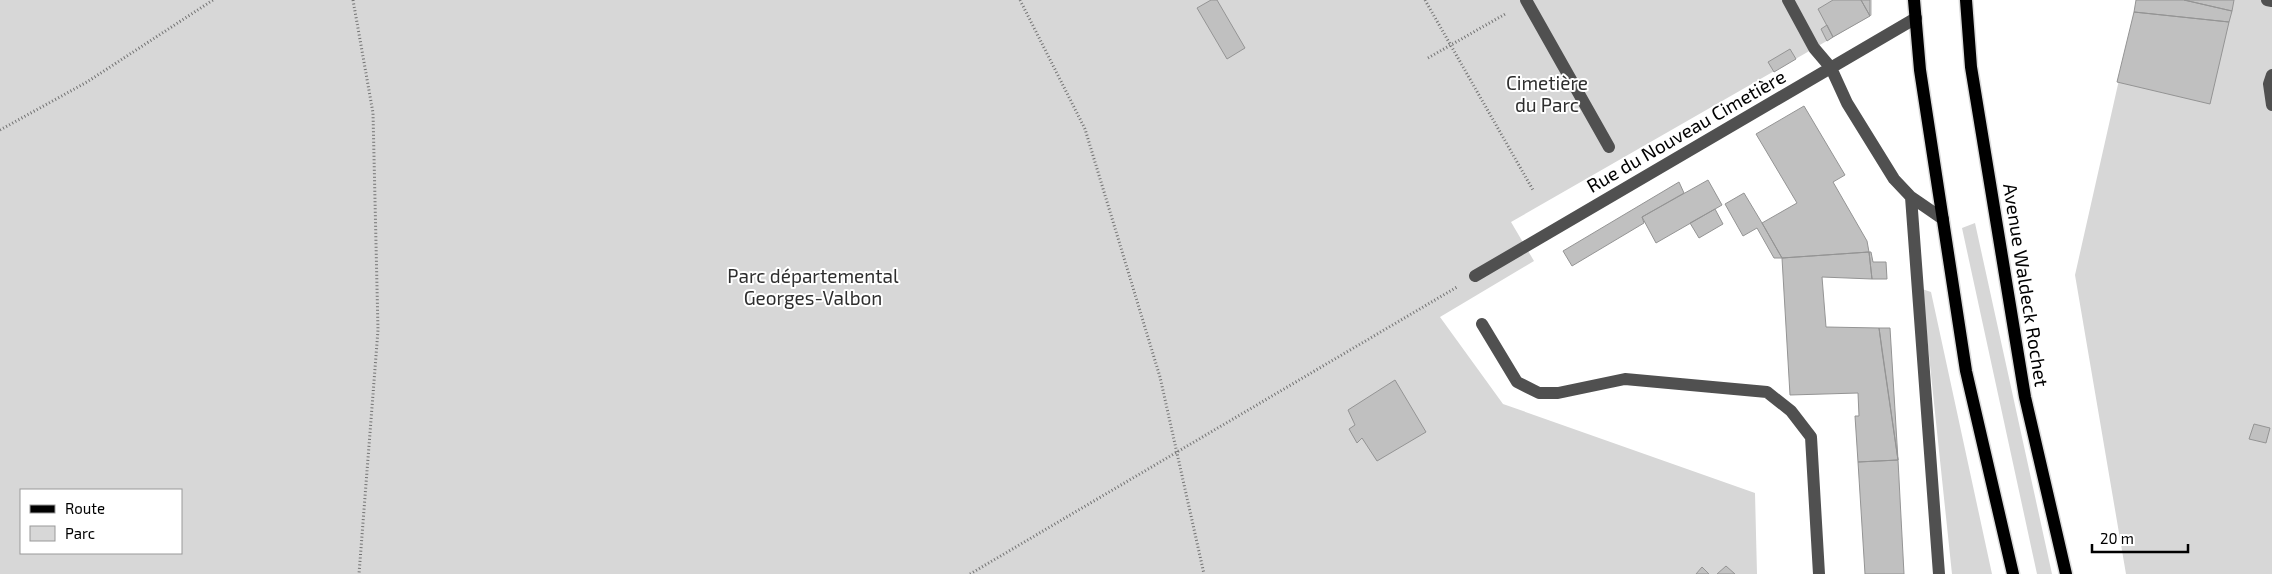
<svg xmlns="http://www.w3.org/2000/svg" width="2272" height="574" font-family="'Exo 2',sans-serif">
	<style>
		.green { fill: #d7d7d7; fill-rule: evenodd }
		.building { fill: #c0c0c0; stroke: #949494 }
		.lines { fill: none; stroke-linecap: round; stroke-linejoin: round }
		.major-casing { stroke: #dbdbdb; stroke-width: 15 }
		.path { stroke: #727272; stroke-width: 3; stroke-dasharray: 1 2.5; stroke-linecap: butt }
		.minor { stroke: #505050; stroke-width: 12 }
		.major { stroke: #000; stroke-width: 12 }
		.labels { text-anchor: middle; stroke-width: 4; stroke-linejoin: round; paint-order: stroke }
		.park-label { font-size: 19px; fill: #2e2e2e; stroke: #fff }
		.street-label { font-size: 19px; fill: #000; stroke: #fff }
	</style>
	<rect width="100%" height="100%" fill="#fff"/>
	<path class="green" d="M0,0H1872V15L1511,222L1534,261L1440,317L1503,404L1755,493L1757,574H0ZM21,490H181V553H21Z
		M2137,0H2272V574H2126L2075,275Z
		M1975,223L2052,574H2037L1962,228Z
		M1922,289L1931,292L1992,574H1952Z"/>
	<path class="building" d="M1211,0H1217L1245,48L1227,59L1197,8Z
		M1833,0H1861L1870,16L1833,37L1818,9Z
		M1861,0H1870V16Z
		M2136,0H2184L2232,11L2229,22L2134,12Z
		M2184,0H2234L2232,11Z
		M2134,12L2229,22L2210,104L2117,82Z
		M1827,25L1833,37L1827,41L1821,29Z
		M1790,49L1796,59L1774,72L1768,62Z
		M1804,106L1845,175L1833,182L1867,241L1869,252L1782,258L1762,223L1797,203L1756,134Z
		M1708,180L1722,205L1656,243L1642,217Z
		M1679,182L1684,193L1642,217L1644,223L1572,266L1563,251Z
		M1744,193L1762,223L1782,258H1774L1757,228L1743,236L1725,204Z
		M1715,209L1723,224L1699,238L1690,223Z
		M1869,252H1871L1873,262H1886L1887,279H1872Z
		M1869,252L1872,279L1822,277L1826,327L1879,328L1898,460L1858,462L1855,416H1859L1858,393L1790,395L1782,258Z
		M1879,328H1890L1898,460L1882,351Z
		M1395,380L1426,432L1377,461L1362,438L1357,443L1349,429L1355,425L1348,410Z
		M2254,424L2270,428L2266,443L2249,439Z
		M1898,460L1904,574H1865L1858,462Z
		M1726,566L1735,574H1717Z
		M1702,567L1709,574H1696Z"/>
	<g class="lines">
		<g class="major-casing">
			<path id="major" d="M1914,0L1920,70L1966,371L2013,574
				M1966,0L1971,67L2025,397L2066,574"/>
		</g>
		<path class="path" d="M353,0L373,113L378,330L359,574
			M1020,0L1085,129L1160,377L1204,574
			M1425,0L1533,190
			M1428,58L1507,13
			M0,130L87,82L213,0
			M970,574L1457,287"/>
		<path class="minor" d="M1526,0L1609,147
			M1788,0L1814,48L1831,68L1847,103L1894,179L1911,197L1943,219
			M2267,0L2272,1
			M2272,75L2269,84L2272,105
			M1911,197L1939,574
			M1475,276L1916,18
			M1482,324L1517,382L1539,393H1558L1625,379L1767,392L1791,411L1811,437L1819,574"/>
		<use href="#major" class="major"/>
	</g>
	<g class="labels">
		<g class="park-label">
			<text x="1547" y="90">Cimetière<tspan x="1547" dy="22">du Parc</tspan></text>
			<text x="813" y="283">Parc départemental<tspan x="813" dy="22">Georges-Valbon</tspan></text>
		</g>
		<g class="street-label">
			<text transform="translate(1686 131) rotate(-30)" y="7">Rue du Nouveau Cimetière</text>
			<text transform="translate(2026 285) rotate(81)" y="7">Avenue Waldeck Rochet</text>
		</g>
	</g>
	<rect x="20" y="489" width="162" height="65" fill="#ffffff" stroke="#999999"/>
	<rect x="30" y="505" width="25" height="8" fill="#000000" stroke="#999999"/>
	<text x="65" y="514" font-size="15" fill="#000000">Route</text>
	<rect x="30" y="526" width="25" height="15" fill="#d7d7d7" stroke="#999999"/>
	<text x="65" y="539" font-size="15" fill="#000000">Parc</text>
	<path d="M2092 544v8h96v-8" fill="none" stroke="#000000" stroke-width="2.5"/>
	<text x="2100" y="544" font-size="15" fill="#000000" stroke="#ffffff" stroke-width="4" paint-order="stroke">20 m</text>
</svg>
